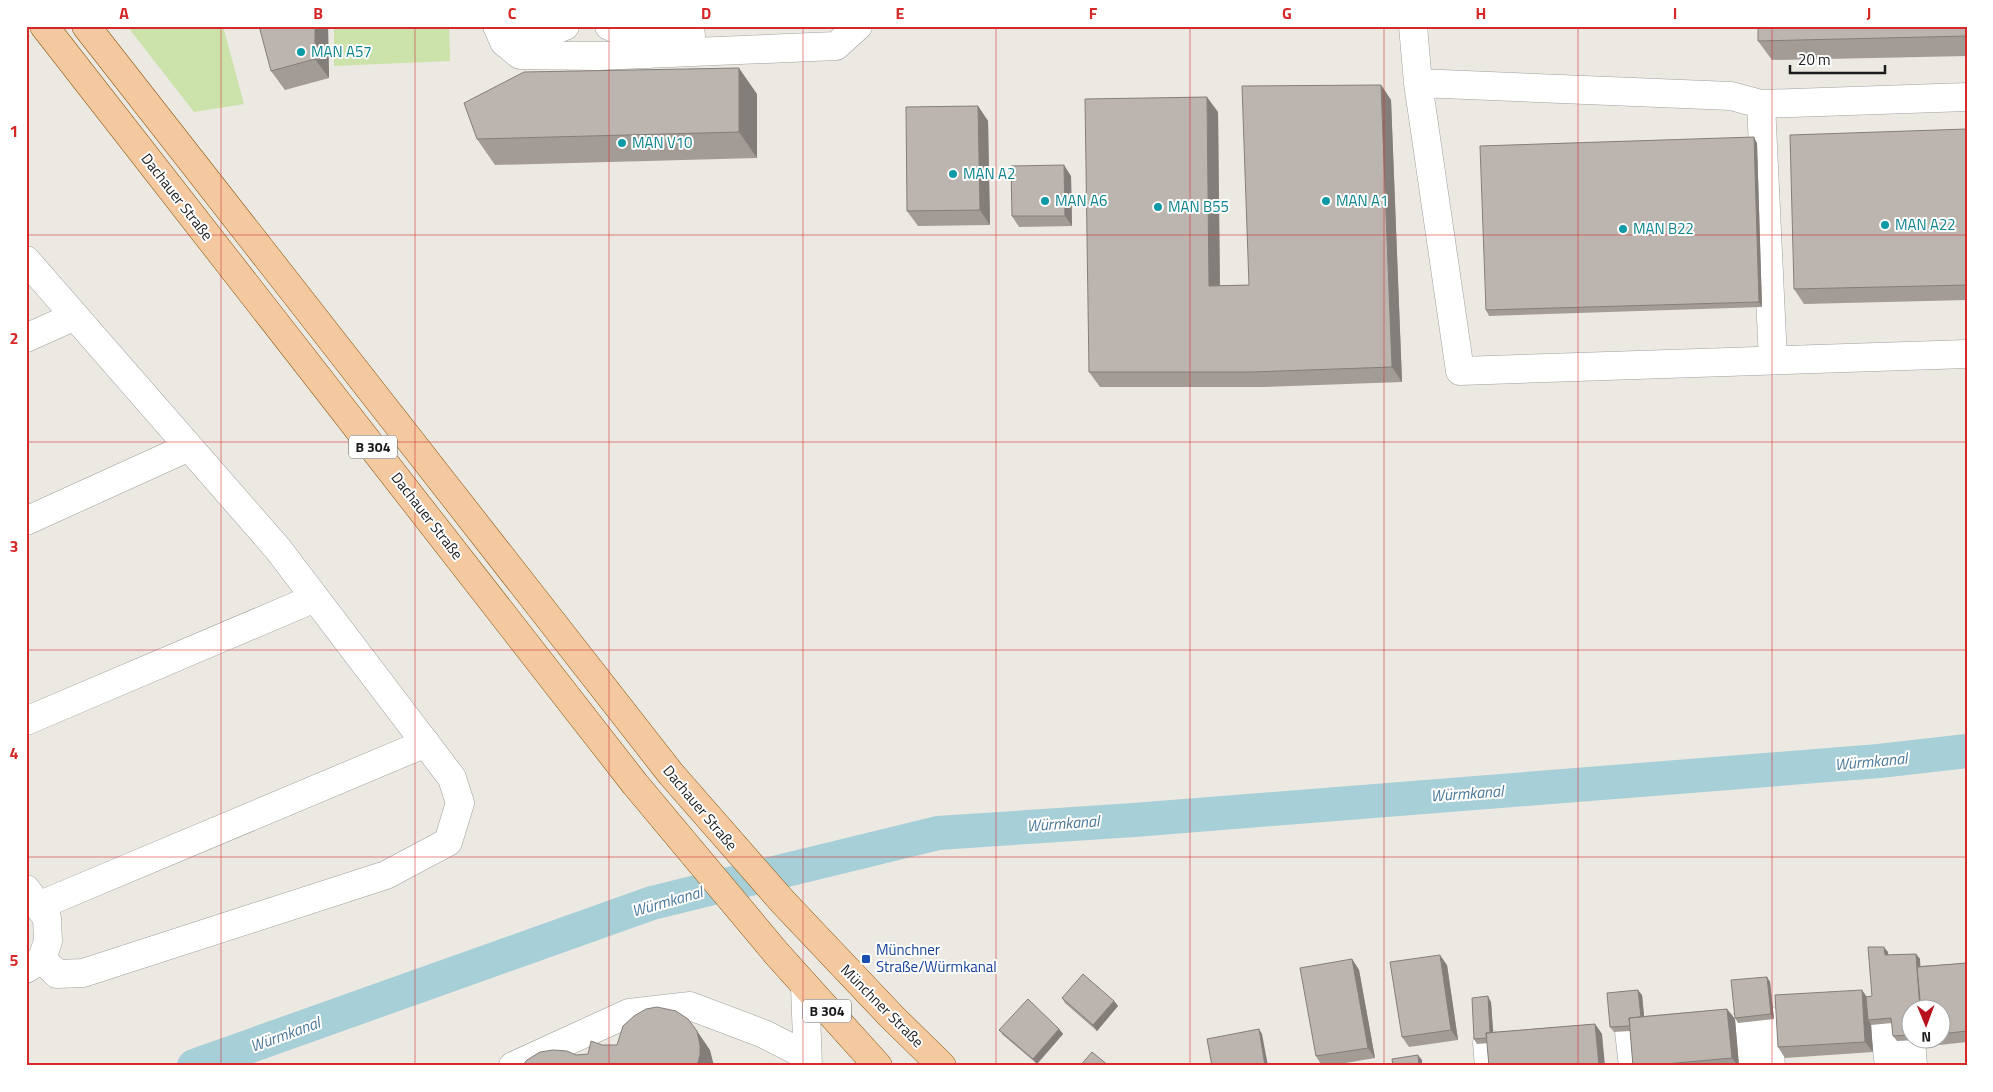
<svg xmlns="http://www.w3.org/2000/svg" width="1993" height="1092" font-family="'Titillium Web',sans-serif">
	<style>
		.grass { fill: #cbe3ab }
		.lines { fill: none; stroke-linecap: round; stroke-linejoin: round }
		.canal { stroke: #a6cfd7; stroke-width: 34 }
		.minor-casing { stroke: #a0a0a0; stroke-width: 29 }
		.major-casing { stroke: #88560c; stroke-width: 29 }
		.minor { stroke: #fff; stroke-width: 28 }
		.major { stroke: #f4c9a0; stroke-width: 28 }
		.wall { fill: #a29b96 }
		.shaded-wall { fill: #847e7a }
		.building { fill: #bcb4af; stroke: #847e7a }
		.grid { fill: none; stroke: #d62828; stroke-width: 1; stroke-opacity: 0.55 }
		.culture-dot { fill: #0f9aa8; stroke: #fff; stroke-width: 2 }
		.transit-dot { fill: #1a4fb4; stroke: #fff; stroke-width: 2 }
		.labels { text-anchor: middle; stroke-width: 4; stroke-linejoin: round; paint-order: stroke }
		.shield { fill: #fff; stroke: #606060; stroke-width: 1 }
		.shield-label { font-size: 14px; font-weight: bold; fill: #1c1c1c }
		.culture-label { font-size: 15px; fill: #0d838f; stroke: #fff; text-anchor: start }
		.street-label { font-size: 15px; fill: #1c1c1c; stroke: #fff }
		.transit-label { font-size: 15px; fill: #164399; stroke: #fff; text-anchor: start }
		.water-label { font-size: 16px; font-style: italic; fill: #4d7a9c; stroke: #fff }
		.neatline { fill: none; stroke: #d62828; stroke-width: 2 }
		.grid-label { font-size: 16px; text-anchor: middle; font-weight: bold; fill: #d62828 }
	</style>
	<rect width="100%" height="100%" fill="#ece8e2"/>
	<path class="grass" d="M127,26H223L244,104L194,112Z
		M334,26H449L450,61L334,66Z"/>
	<g class="lines">
		<path class="canal" d="M194,1066L652,903L938,833L1134,820L1879,761L1967,751"/>
		<g class="minor-casing">
			<path id="minor" d="M497,26L504,42L520,55L599,56L836,46L858,26
				M609,26L627,34L691,35
				M1413,26L1418,83L1731,96L1761,104L1967,97
				M502,34L537,37L565,26
				M1418,83L1460,371L1967,354
				M1761,104L1773,360
				M26,260L278,549L452,778L460,803L448,842L386,875L83,973L57,974L42,959
				M26,338L75,316
				M26,521L189,447
				M26,721L315,598
				M26,889L47,918L48,941L42,959L26,969
				M38,906L426,743
				M805,986L808,1066
				M1767,1020L1771,1066
				M1745,1022L1749,1066
				M1884,1024L1889,1066
				M1629,1031L1633,1066
				M1911,1040L1913,1066
				M1487,1043L1489,1066
				M513,1066L629,1013L690,1006L764,1034L807,1056"/>
		</g>
		<g class="major-casing">
			<path id="major" d="M44,26L635,784L777,954L878,1066
				M86,26L671,774L783,902L892,1017L942,1066"/>
		</g>
		<use href="#minor" class="minor"/>
		<use href="#major" class="major"/>
	</g>
	<path class="wall" d="M328,26L329,78L285,90L271,71Z
		M1967,26V56L1772,60L1758,41Z
		M1381,85L1391,100L1402,382L1263,387H1100L1089,372L1218,112L1220,286L1249,285Z
		M757,94V158L495,165L477,139Z
		M978,106L988,121L990,225L918,226L907,211Z
		M1967,129V300L1804,304L1794,289Z
		M1757,143L1762,307L1489,316L1486,310Z
		M1071,176L1072,226L1019,227L1012,216Z
		M1888,952V955L1916,954L1920,959V966L1967,963V1042L1930,1046L1926,1040H1940V1010H1910V1040H1917L1897,1041L1893,1036L1892,1023L1871,1025V1024L1873,1052L1785,1058L1778,1047L1872,996Z
		M1352,959L1359,970L1375,1058L1328,1066H1322L1316,1056Z
		M1447,965L1458,1040L1409,1047L1402,1037Z
		M1767,977L1770,982L1774,1019L1738,1023L1735,1018Z
		M1642,995L1644,1016L1727,1009L1735,1019L1739,1066H1633L1630,1031L1614,1032L1610,1027Z
		M1062,998L1114,1001L1118,1006L1097,1031L1065,1003Z
		M1491,1002L1493,1032L1595,1024L1602,1034L1477,1044L1474,1039Z
		M1059,1029L1063,1034L1037,1064L1003,1035L999,1030Z"/>
	<path class="shaded-wall" d="M315,26H328L329,78L315,59Z
		M739,68L757,94V158L739,132Z
		M1381,85L1391,100L1402,382L1392,367Z
		M1207,97L1218,112L1220,301L1209,286Z
		M978,106L988,121L990,225L980,210Z
		M1754,137L1757,143L1762,307L1759,302Z
		M1064,165L1071,176L1072,226L1065,216Z
		M1884,947L1888,952L1889,960L1885,955Z
		M1916,954L1920,959L1923,1010H1920Z
		M1440,955L1447,965L1458,1040L1451,1030Z
		M1352,959L1359,970L1375,1058L1368,1048Z
		M1767,977L1770,982L1774,1019L1771,1014Z
		M1638,990L1642,995L1645,1027L1641,1022Z
		M1862,990L1869,1000L1868,1020L1871,1024L1873,1052L1865,1042Z
		M1488,996L1491,1002L1494,1043L1490,1038Z
		M1114,1001L1118,1006L1097,1031L1093,1025Z
		M1727,1009L1735,1019L1739,1066H1738L1732,1058Z
		M1595,1024L1602,1034L1605,1066H1599Z
		M1059,1029L1063,1034L1037,1064L1033,1059Z
		M1259,1029L1262,1034L1268,1066H1265Z
		M697,1031L710,1050L714,1066H697Z
		M1418,1055L1422,1060V1066H1419Z"/>
	<path class="building" d="M259,26H315V59L271,71Z
		M1758,26H1967V36L1758,41Z
		M739,68V132L477,139L464,103L524,72Z
		M1381,85L1392,367L1252,372H1089L1085,99L1207,97L1209,286L1249,285L1242,86Z
		M978,106L980,210L907,211L906,107Z
		M1967,129V285L1794,289L1790,135Z
		M1754,137L1759,302L1486,310L1480,146Z
		M1064,165L1065,216H1012L1011,166Z
		M1868,947H1884L1885,955L1916,954L1920,1010H1910V1035L1893,1036L1891,1018L1868,1020L1866,997L1872,996Z
		M1440,955L1451,1030L1402,1037L1390,962Z
		M1352,959L1368,1048L1316,1056L1300,968Z
		M1967,963V1031L1940,1034V1010H1921L1917,967Z
		M1083,974L1114,1001L1093,1025L1062,998Z
		M1767,977L1771,1014L1735,1018L1731,980Z
		M1638,990L1641,1017L1629,1018L1630,1026L1610,1027L1607,993Z
		M1862,990L1865,1042L1778,1047L1775,995Z
		M1488,996L1490,1033H1486L1487,1038L1474,1039L1472,998Z
		M1028,999L1059,1029L1033,1059L999,1030Z
		M657,1007L676,1011L688,1019L697,1031L700,1045V1055L697,1066H522L527,1060L540,1052L553,1050L567,1051L576,1055L588,1054L591,1041L602,1045H617L623,1026L634,1016L646,1009Z
		M1727,1009L1732,1058L1643,1066H1633L1629,1018Z
		M1595,1024L1599,1066H1489L1486,1033Z
		M1259,1029L1265,1066H1212L1207,1039Z
		M1092,1052L1109,1066H1080Z
		M1418,1055L1419,1066H1393L1392,1059Z"/>
	<path class="grid" d="M221,26V1066M415,26V1066M609,26V1066M803,26V1066M996,26V1066M1190,26V1066M1384,26V1066M1578,26V1066M1772,26V1066M26,235H1967M26,442H1967M26,650H1967M26,857H1967"/>
	<g class="culture-dot">
		<circle cx="301" cy="52" r="5"/>
		<circle cx="622" cy="143" r="5"/>
		<circle cx="953" cy="174" r="5"/>
		<circle cx="1045" cy="201" r="5"/>
		<circle cx="1326" cy="201" r="5"/>
		<circle cx="1158" cy="207" r="5"/>
		<circle cx="1885" cy="225" r="5"/>
		<circle cx="1623" cy="229" r="5"/>
	</g>
	<rect class="transit-dot" x="861" y="954" width="10" height="10" rx="2.5"/>
	<g class="labels">
		<g class="shield">
			<rect x="349" y="435.5" width="48" height="23" rx="4"/>
			<rect x="803" y="999.5" width="48" height="23" rx="4"/>
		</g>
		<g class="shield-label">
			<text x="373" y="452">B 304</text>
			<text x="827" y="1016">B 304</text>
		</g>
		<g class="culture-label">
			<text x="311" y="57">MAN A57</text>
			<text x="632" y="148">MAN V10</text>
			<text x="963" y="179">MAN A2</text>
			<text x="1055" y="206">MAN A6</text>
			<text x="1336" y="206">MAN A1</text>
			<text x="1168" y="212">MAN B55</text>
			<text x="1895" y="230">MAN A22</text>
			<text x="1633" y="234">MAN B22</text>
		</g>
		<g class="street-label">
			<text transform="translate(177 197) rotate(52)" y="5">Dachauer Straße</text>
			<text transform="translate(427 516) rotate(52)" y="5">Dachauer Straße</text>
			<text transform="translate(700 808) rotate(50)" y="5">Dachauer Straße</text>
			<text transform="translate(882 1006) rotate(45)" y="5">Münchner Straße</text>
		</g>
		<g class="transit-label">
			<text x="876" y="955">Münchner<tspan x="876" dy="17">Straße/Würmkanal</tspan></text>
		</g>
		<g class="water-label">
			<text transform="translate(1871 761) rotate(-5)" y="6">Würmkanal</text>
			<text transform="translate(1467 793) rotate(-4)" y="6">Würmkanal</text>
			<text transform="translate(1063 823) rotate(-4)" y="6">Würmkanal</text>
			<text transform="translate(667 901) rotate(-16)" y="6">Würmkanal</text>
			<text transform="translate(285 1034) rotate(-20)" y="6">Würmkanal</text>
		</g>
	</g>
	<rect width="1993" height="1092" fill="none" stroke="#ffffff" stroke-width="55"/>
	<g transform="translate(1926 1024) rotate(179)"><circle r="24" fill="#ffffff" stroke="#a4a4a4"/>
	<path d="M0-4L9 19L0 12L-9 19Z" fill="#b8101c"/>
	<text y="-8" font-size="14" font-weight="bold" text-anchor="middle" fill="#1c1c1c">N</text>
	</g>
	<path d="M1790 65v8h95v-8" fill="none" stroke="#1c1c1c" stroke-width="2.5"/>
	<text x="1798" y="65" font-size="15" fill="#1c1c1c" stroke="#ffffff" stroke-width="4" paint-order="stroke">20 m</text>
	<rect x="28" y="28" width="1938" height="1036" class="neatline"/>
	<g class="grid-label">
		<text x="124" y="19">A</text>
		<text x="318" y="19">B</text>
		<text x="512" y="19">C</text>
		<text x="706" y="19">D</text>
		<text x="900" y="19">E</text>
		<text x="1093" y="19">F</text>
		<text x="1287" y="19">G</text>
		<text x="1481" y="19">H</text>
		<text x="1675" y="19">I</text>
		<text x="1869" y="19">J</text>
		<text x="14" y="137">1</text>
		<text x="14" y="344">2</text>
		<text x="14" y="552">3</text>
		<text x="14" y="759">4</text>
		<text x="14" y="966">5</text>
	</g>
</svg>
